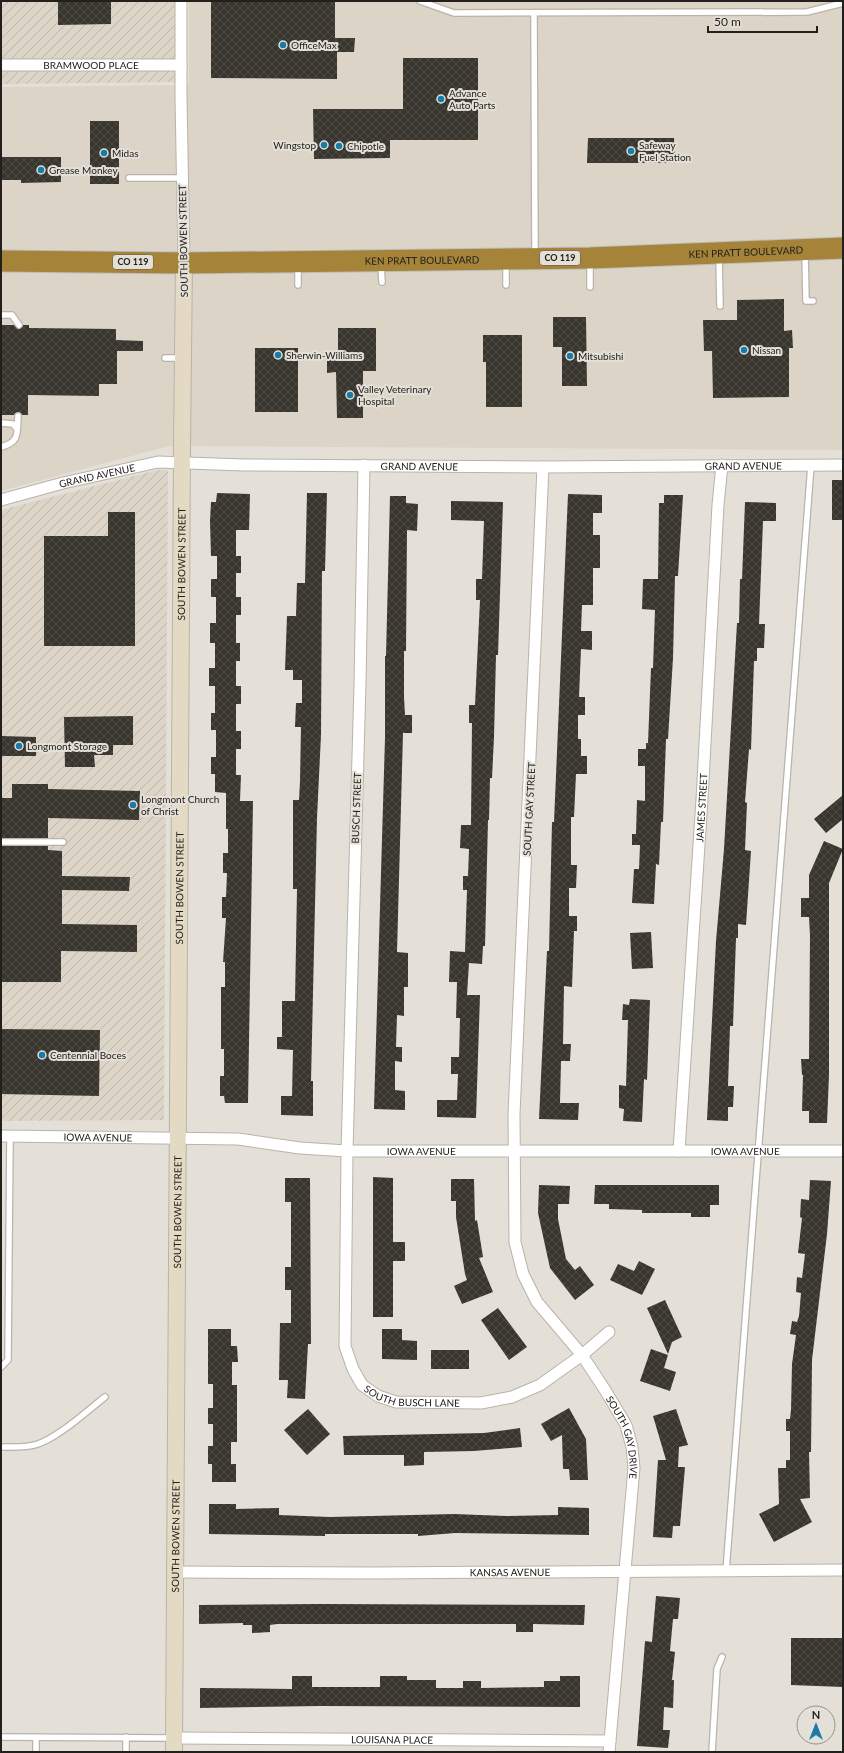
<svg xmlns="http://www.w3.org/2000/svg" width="844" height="1753" font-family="Lato,sans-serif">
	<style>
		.built { fill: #dcd4c6 }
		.industrial { fill: url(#industrial-furrows) }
		.building { fill: url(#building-cross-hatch) }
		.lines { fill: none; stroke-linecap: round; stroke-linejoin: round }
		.lane-casing { stroke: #b8b3ab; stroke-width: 8 }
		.street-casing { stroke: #b8b3ab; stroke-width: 13 }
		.secondary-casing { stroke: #b8b3ab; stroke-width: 18 }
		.highway-casing { stroke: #bdbcbb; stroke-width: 23 }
		.lane { stroke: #fff; stroke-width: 5.5 }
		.street { stroke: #fff; stroke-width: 11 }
		.secondary { stroke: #e4dac3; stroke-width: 16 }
		.highway { stroke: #a58338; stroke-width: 21 }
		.poi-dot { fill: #197ca7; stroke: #e4e0d8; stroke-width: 1.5 }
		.labels { text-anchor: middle; stroke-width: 4; stroke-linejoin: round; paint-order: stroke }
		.shield { fill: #e4e0d8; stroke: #5c5a55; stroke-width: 1 }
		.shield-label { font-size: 9px; font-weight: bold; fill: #22201d }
		.poi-label { font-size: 10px; fill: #22201d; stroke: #e4e0d8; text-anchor: start }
		.street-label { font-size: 10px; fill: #22201d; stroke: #e4e0d8 }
	</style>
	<defs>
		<pattern id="industrial-furrows" width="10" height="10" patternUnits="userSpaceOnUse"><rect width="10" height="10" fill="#dcd4c6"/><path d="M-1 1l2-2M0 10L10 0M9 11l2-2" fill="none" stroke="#bcb6aa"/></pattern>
		<pattern id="building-cross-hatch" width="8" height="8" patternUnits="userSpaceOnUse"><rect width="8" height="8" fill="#39362f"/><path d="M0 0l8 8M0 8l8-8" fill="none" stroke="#4d4a44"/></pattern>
	</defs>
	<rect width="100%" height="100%" fill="#e4e0d8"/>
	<path class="built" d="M189,1H843V450L169,446L1,491V87L189,85Z"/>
	<path class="industrial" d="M1,1H175V82L1,84Z
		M158,470H168L164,1120L1,1121V510Z"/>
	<path class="building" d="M58,1H111V24L58,25Z
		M211,1H335V38H355L354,52H337V79L211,78Z
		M403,58H478V140H390V158L314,159L313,109H403Z
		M90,121H119V184H90Z
		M588,138H674L675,163H587Z
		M1,157H61V182L21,183V180H1Z
		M784,299V331L792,330L793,348H789V397L713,398L712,351H704L703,320H737V300Z
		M553,317H586L587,386H562V347H553Z
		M1,325H14L19,329L23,325H29V328L116,329V340L143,341V351H117V384H99V396L28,395V415H22L18,412L14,415H1Z
		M338,328H376V371H363V418H337L336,372L327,373V353H338Z
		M483,335H522V407H486V362H483Z
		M255,348H298V412H255Z
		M832,480H843V520H832Z
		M217,493L250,494L249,530H236V556H241V573H236V597H241V615H236V643H240V661H236V686H241V704H236V731H241V749H236V775H241L240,801H253L248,1103H225L224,1096H220V1076H224V1049H221V987H225V962H223L226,918H222V897H226L227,873H223V853H228V829H226V793L215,792V774H211V757H216V730H211V713H215V686H209V668H215V643H210V623H216V597H211V579H217V556H211L210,521L211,502H216Z
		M307,493H327L325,571H322L321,735L317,818L311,1081H313V1116L281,1115V1096H292L293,1050L277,1049V1037H282V1001H295L297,889H293V800H299L300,781L301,727H295L296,703H302V680H293V670H285L287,616H296L297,583H305Z
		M568,494L602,495V513H593V535H600V568H593V605H582L581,631H592V650L581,649L579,697H585V715H578V739H581V756H587V774H576L574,817H571V865H577L576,888H569V916H577V931H574L572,987L564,986L563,1044H571L570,1061H561L560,1103H579L578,1120L539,1119L547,951H549L552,822H554Z
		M664,495H683L678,576H675L673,658L668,739H666L663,822H661L659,865L656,864L654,904L632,903L634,869H639L640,845H632V834H636L637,800L645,801V766H638V749H646V743H648L651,668H653L655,610L642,609L643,579H658L659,503H664Z
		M390,496H406V503L418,504L417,531L407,530L406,651H404V697L405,715H412V733H403L397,952L408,953V987H404V1016L397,1015L396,1047H402V1062L395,1061V1090L405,1091V1110L374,1109L385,738V656H386Z
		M451,501L503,502L498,655H496L494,737L492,778H490L489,820H488L485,946H483L482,964L469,963L467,995H480L476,1118L437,1117V1100H457L458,1074H451V1057H459L460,1018H456L457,982H449L450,951L465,952L467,890H463V876H468L469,849L460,848L461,825H471L472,723H469V705H475L480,600H476V579H482L484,521L451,520Z
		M745,502L776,503V521H763L759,624H765L764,648H757V661H754L751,750L749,749L745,802L747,803L745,850L751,851L746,925L738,924V938H736L733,1026H730L728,1086H734L733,1107H728V1121L707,1120L716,941L724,849L737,623H739L740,579H742Z
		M108,512H135V646H44V536H108Z
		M133,716V745H113V755H94L95,767H65L64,717Z
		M1,736L36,737V756H1Z
		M12,784H48V789L140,791L139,820L48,818V838H1V798H12Z
		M843,795V819L826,833L814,819Z
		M824,841L843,849L829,883V1075L827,1123H809V1111H802L803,1075H802L801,1059H809L810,936L809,917H801V898H809V875Z
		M1,846H48V850L62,851V876L130,877L129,891L62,890V924L137,925V952L61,951V982H1Z
		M651,932L653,968L632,969L630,933Z
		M630,999L650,1000L647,1080L644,1079L642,1122L623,1121L624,1109L619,1108V1085L626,1086L628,1020H622L623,1004L629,1005Z
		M1,1029L100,1030L99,1096L1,1094Z
		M373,1177L393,1178V1242H405V1261H393V1317H373Z
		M285,1178H310L311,1344H308L305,1399L287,1398L288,1380H279L280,1323H291V1290H285V1267H291V1202H285Z
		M451,1179H474L475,1221L477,1220L483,1257L479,1258L493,1292L462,1304L454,1286L467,1280L465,1274L456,1217V1201H451Z
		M810,1180L831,1181L827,1234L812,1360L811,1452H809L810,1498L800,1499L812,1522L774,1542L759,1514L779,1504L778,1468H786V1460H790V1431H786V1419H790L791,1410L792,1364L796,1335L790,1334L792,1321L797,1322L799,1316L801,1293L796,1292L797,1277L802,1278L805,1254L798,1253L802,1218L800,1217L801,1199L809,1200Z
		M539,1185L570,1186L569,1204H558V1219L566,1259L575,1270L580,1266L594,1285L575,1300L550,1268L538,1213Z
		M595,1185H719V1205H710V1217H691V1213H642V1210L609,1209V1204H594Z
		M639,1261L655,1269L642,1295L610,1280L618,1264L634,1271Z
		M665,1300L682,1337L672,1342L668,1354L647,1308Z
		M498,1308L527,1347L509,1360L481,1320Z
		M208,1329H231V1346H237L238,1362H232V1385H237V1442H231V1464H236V1482H212V1464H208V1446H213V1424H208V1408H213V1384H208Z
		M382,1329H402V1340L417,1341V1360L382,1359Z
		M651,1349L668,1355L664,1368L676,1372L670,1391L640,1381Z
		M431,1350H469V1369H431Z
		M569,1408L586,1439L588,1480H570L569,1469H563L562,1435L551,1441L541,1424Z
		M308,1409L330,1434L307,1455L284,1430Z
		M676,1409L688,1445L679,1447L678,1467H685L680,1526H673L672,1538L653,1537L658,1460H666L653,1416Z
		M520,1428L522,1447L474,1451L424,1452V1465L404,1466V1455H344L343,1436L484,1433Z
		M209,1504H236V1509L279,1508V1515L330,1517L454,1514L506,1516L558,1515V1507L589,1508V1535L455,1533L418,1536V1534H325V1536L209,1534Z
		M656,1596L680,1598L678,1619H673L670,1651L675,1652L672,1680H674L673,1708L664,1707L663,1730H670L668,1748L637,1746L645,1641L652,1642Z
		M320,1604L585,1605L584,1625L533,1624V1632H516V1624H277L270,1625V1632L252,1633V1625H243V1623L199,1624V1605Z
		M791,1638H843V1687L791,1685Z
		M292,1676H312V1687H380V1676H407V1680H436V1688H463V1681H481V1688L544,1687V1681H560V1676H580V1707L320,1706L200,1708V1688L292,1689Z"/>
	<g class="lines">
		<g class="lane-casing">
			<path id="lane" d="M420,1L454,13L807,12L843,3
				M534,13L535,255
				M129,178H182
				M805,252L806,301H813
				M719,256L720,306
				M590,262V287
				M506,263V285
				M381,264L382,282
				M298,265V285
				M1,315H12L19,325
				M165,358H181
				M1,423L13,424L17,429
				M1,447C20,442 17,433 18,416
				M1,842H63
				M1,1367L8,1360L10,1136
				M1,1447C14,1447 26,1448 38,1444C59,1437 88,1410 105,1397
				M726,1571L811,465
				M1,1737L172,1738
				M36,1752V1737
				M126,1752V1737
				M712,1752L717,1669L722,1657"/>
		</g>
		<g class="street-casing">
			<g id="street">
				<path d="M181,1V97L184,263"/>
				<path id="s1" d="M1,65H181"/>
				<path id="s2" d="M364,465L360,684L347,1151L345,1346L353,1369L362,1385L378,1396L396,1402L481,1403L512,1397L540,1385L582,1355L609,1332"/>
				<path id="s3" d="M543,467L514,1114L515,1242L523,1274L537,1302L582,1355L605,1390L626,1425L632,1447L634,1468L609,1752"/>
				<path id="s4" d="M1,500L63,483L158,462L244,465L543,467L843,465"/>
				<path id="s5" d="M1,1136L238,1139L300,1148L347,1151H843"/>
				<path id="s6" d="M679,1151L702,799L718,505L722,465"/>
				<path id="s7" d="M176,1572L372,1573L843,1570"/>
				<path id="s8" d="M174,1738L610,1741"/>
			</g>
		</g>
		<g class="secondary-casing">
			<g id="secondary">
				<path id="s9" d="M174,1752L182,447L184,263"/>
			</g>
		</g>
		<g class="highway-casing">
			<g id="highway">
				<path id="s10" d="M1,261L184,263L590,258L843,248"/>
			</g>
		</g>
		<use href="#lane" class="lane"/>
		<use href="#street" class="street"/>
		<use href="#secondary" class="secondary"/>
		<use href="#highway" class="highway"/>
	</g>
	<g class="poi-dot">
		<circle cx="283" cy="45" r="4"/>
		<circle cx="441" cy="99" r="4"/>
		<circle cx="324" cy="145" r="4"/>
		<circle cx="339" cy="146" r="4"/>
		<circle cx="631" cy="151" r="4"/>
		<circle cx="104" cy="153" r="4"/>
		<circle cx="41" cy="170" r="4"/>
		<circle cx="744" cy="350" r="4"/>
		<circle cx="278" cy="355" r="4"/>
		<circle cx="570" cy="356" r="4"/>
		<circle cx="350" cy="395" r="4"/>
		<circle cx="19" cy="746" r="4"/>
		<circle cx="133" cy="805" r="4"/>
		<circle cx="42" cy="1055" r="4"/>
	</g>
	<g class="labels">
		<g class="shield">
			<rect x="540" y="251" width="40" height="14" rx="3"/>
			<rect x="113" y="255" width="40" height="14" rx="3"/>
		</g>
		<g class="shield-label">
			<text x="560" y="261">CO 119</text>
			<text x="133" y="265">CO 119</text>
		</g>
		<g class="poi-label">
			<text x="291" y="49">OfficeMax</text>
			<text x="449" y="97">Advance<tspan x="449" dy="12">Auto Parts</tspan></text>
			<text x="316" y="149" text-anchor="end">Wingstop</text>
			<text x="639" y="149">Safeway<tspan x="639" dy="12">Fuel Station</tspan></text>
			<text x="347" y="150">Chipotle</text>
			<text x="112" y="157">Midas</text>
			<text x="49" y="174">Grease Monkey</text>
			<text x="752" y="354">Nissan</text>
			<text x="286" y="359">Sherwin-Williams</text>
			<text x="578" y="360">Mitsubishi</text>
			<text x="358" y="393">Valley Veterinary<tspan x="358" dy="12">Hospital</tspan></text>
			<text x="27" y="750">Longmont Storage</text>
			<text x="141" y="803">Longmont Church<tspan x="141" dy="12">of Christ</tspan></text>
			<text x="50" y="1059">Centennial Boces</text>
		</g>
		<g class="street-label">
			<text dy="4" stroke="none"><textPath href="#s1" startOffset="90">BRAMWOOD PLACE</textPath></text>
			<text transform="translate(183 241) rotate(-91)" y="4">SOUTH BOWEN STREET</text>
			<text dy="4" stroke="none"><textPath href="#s10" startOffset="745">KEN PRATT BOULEVARD</textPath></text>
			<text dy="4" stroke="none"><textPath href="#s10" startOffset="421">KEN PRATT BOULEVARD</textPath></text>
			<text dy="4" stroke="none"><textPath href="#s4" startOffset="423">GRAND AVENUE</textPath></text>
			<text dy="4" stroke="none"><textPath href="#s4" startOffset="747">GRAND AVENUE</textPath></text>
			<text dy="4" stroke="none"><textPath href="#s4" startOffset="99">GRAND AVENUE</textPath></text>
			<text dy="4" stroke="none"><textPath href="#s9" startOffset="1188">SOUTH BOWEN STREET</textPath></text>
			<text transform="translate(356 808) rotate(-88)" y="4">BUSCH STREET</text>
			<text dy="4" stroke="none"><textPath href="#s6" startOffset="344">JAMES STREET</textPath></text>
			<text transform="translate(529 809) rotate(-87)" y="4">SOUTH GAY STREET</text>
			<text dy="4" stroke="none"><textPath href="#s9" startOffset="864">SOUTH BOWEN STREET</textPath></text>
			<text dy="4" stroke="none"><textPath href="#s5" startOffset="97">IOWA AVENUE</textPath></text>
			<text dy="4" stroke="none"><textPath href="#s5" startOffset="421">IOWA AVENUE</textPath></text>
			<text dy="4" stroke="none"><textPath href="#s5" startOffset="745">IOWA AVENUE</textPath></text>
			<text dy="4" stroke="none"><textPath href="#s9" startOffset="540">SOUTH BOWEN STREET</textPath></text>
			<text dy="4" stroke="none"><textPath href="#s2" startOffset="977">SOUTH BUSCH LANE</textPath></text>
			<text dy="4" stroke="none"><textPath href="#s3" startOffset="1003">SOUTH GAY DRIVE</textPath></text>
			<text dy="4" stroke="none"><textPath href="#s9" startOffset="216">SOUTH BOWEN STREET</textPath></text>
			<text dy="4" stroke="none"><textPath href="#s7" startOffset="334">KANSAS AVENUE</textPath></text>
			<text dy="4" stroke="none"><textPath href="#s8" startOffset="218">LOUISANA PLACE</textPath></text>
		</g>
	</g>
	<rect width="844" height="1753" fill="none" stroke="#22201d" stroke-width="4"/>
	<g transform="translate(816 1725)"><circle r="19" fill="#e4e0d8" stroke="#96938d"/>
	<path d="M0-3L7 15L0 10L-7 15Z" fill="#197ca7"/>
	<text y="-6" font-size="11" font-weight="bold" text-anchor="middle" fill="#22201d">N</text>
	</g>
	<path d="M708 26v6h109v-6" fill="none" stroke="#22201d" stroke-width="2"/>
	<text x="714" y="26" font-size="12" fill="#22201d" stroke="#e4e0d8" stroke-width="3" paint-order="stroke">50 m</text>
</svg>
